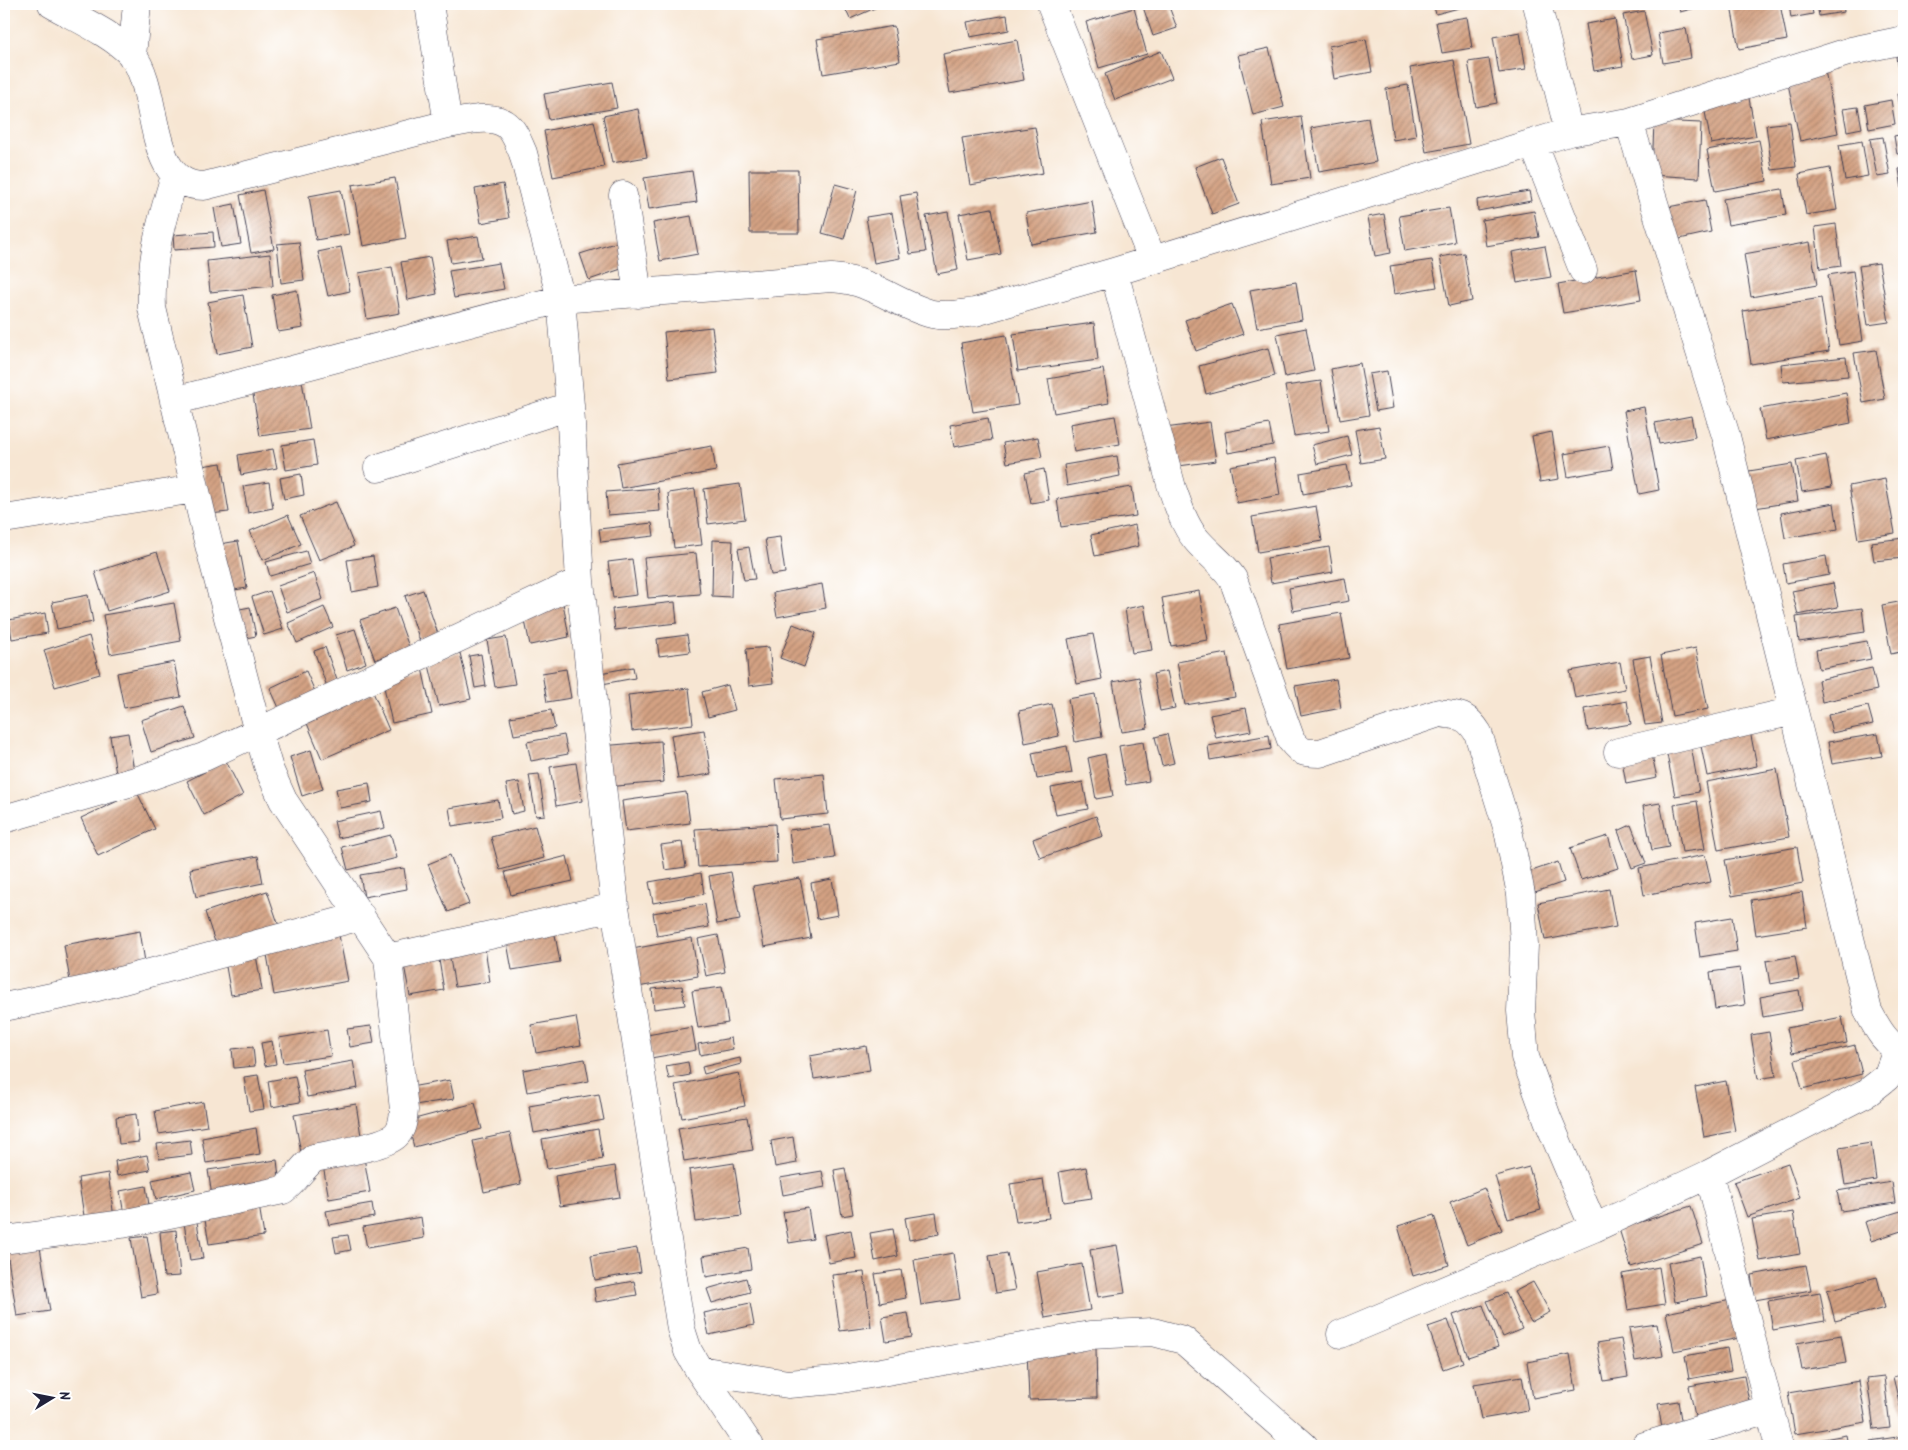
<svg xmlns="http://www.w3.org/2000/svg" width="1908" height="1450" font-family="Kalam,sans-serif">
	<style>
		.building { fill: url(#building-hatch) }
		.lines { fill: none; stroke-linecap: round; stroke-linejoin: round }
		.street-casing { stroke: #423f52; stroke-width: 29 }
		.street { stroke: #fff; stroke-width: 28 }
	</style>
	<defs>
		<pattern id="building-hatch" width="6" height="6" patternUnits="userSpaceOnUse" patternTransform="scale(1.25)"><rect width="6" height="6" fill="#d4a283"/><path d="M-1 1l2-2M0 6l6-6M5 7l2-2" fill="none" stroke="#ac846c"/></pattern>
	</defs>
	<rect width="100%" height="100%" fill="#fff"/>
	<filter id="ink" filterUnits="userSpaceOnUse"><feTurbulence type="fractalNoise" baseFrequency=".02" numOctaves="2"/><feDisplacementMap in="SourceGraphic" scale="10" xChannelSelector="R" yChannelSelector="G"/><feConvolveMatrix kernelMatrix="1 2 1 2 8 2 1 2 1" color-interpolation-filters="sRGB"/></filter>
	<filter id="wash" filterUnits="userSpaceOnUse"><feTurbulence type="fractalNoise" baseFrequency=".0096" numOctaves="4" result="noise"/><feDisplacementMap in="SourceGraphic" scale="20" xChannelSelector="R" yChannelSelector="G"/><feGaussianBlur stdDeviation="1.12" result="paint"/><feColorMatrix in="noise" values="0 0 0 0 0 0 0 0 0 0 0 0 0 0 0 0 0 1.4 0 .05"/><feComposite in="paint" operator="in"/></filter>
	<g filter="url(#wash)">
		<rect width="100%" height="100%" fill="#f7e6d3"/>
		<g id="blocks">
			<path class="building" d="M843,4H884L850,19Z
				M1142,4H1168L1177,28L1153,36Z
				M1433,4H1474L1436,14Z
				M1678,4H1711L1680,12Z
				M1743,4H1780L1787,40L1739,49L1731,6Z
				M1789,4H1811L1813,14L1791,18Z
				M1817,4H1843L1844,12L1819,16Z
				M1134,8L1147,54L1099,68L1086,22Z
				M1644,11L1653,55L1632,59L1623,15Z
				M1007,15L1009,30L970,37L967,22Z
				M1467,17L1472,48L1442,53L1436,22Z
				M1615,19L1623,66L1594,71L1586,24Z
				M894,26L900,61L823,74L817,39Z
				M1686,28L1691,58L1663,63L1658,33Z
				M1520,32L1526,69L1499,73L1493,37Z
				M1366,39L1372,72L1334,79L1329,46Z
				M1017,40L1024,80L950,93L943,54Z
				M1269,48L1284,107L1253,115L1238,55Z
				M1161,51L1172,78L1115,100L1105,74Z
				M1904,55V85L1900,86L1896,56Z
				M1489,59L1497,103L1476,107L1468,62Z
				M1454,60L1469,144L1426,152L1410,68Z
				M1825,71L1838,133L1800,141L1787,79Z
				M612,82L617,108L549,120L544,94Z
				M1408,85L1416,136L1393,140L1386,89Z
				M1748,93L1756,136L1711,144L1703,101Z
				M1904,93V114H1901L1898,94Z
				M1891,100L1895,124L1869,129L1865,105Z
				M1858,107L1862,128L1847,131L1843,109Z
				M638,109L647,157L612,163L603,116Z
				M1301,116L1310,178L1271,184L1262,122Z
				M1368,118L1376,162L1319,172L1311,128Z
				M594,121L604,167L553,177L544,131Z
				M1654,121L1701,123L1699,178L1652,175Z
				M1790,122L1796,167L1772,170L1766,125Z
				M1035,127L1043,173L970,185L962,138Z
				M1904,134V153L1897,154L1894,136Z
				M1883,137L1890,175L1877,177L1870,139Z
				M1759,140L1767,181L1715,191L1707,150Z
				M1862,141L1868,176L1845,180L1839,145Z
				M1221,157L1239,204L1212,214L1195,167Z
				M1830,168L1837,210L1806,215L1799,174Z
				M1904,168V195L1903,196L1899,169Z
				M749,170H798L799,233H750Z
				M692,171L697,202L649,209L644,178Z
				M395,178L406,238L363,246L352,185Z
				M503,184L509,218L481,223L475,189Z
				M835,184L857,190L844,239L822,233Z
				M1782,189L1786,215L1728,225L1723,199Z
				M263,190L274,249L251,253L240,195Z
				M341,190L349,234L316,240L309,196Z
				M1529,191L1531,201L1478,211L1477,200Z
				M916,193L926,252L910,254L900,196Z
				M1705,200L1711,232L1675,240L1668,207Z
				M1092,201L1097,232L1031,244L1026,213Z
				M234,204L241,244L221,247L214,208Z
				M992,208L1001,254L968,260L959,214Z
				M1449,208L1455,242L1405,251L1399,216Z
				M1534,211L1539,237L1486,246L1482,220Z
				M948,212L958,270L937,274L926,216Z
				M892,213L900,258L874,263L866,217Z
				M1384,214L1391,253L1375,256L1368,217Z
				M691,216L698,254L660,261L653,223Z
				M1836,224L1841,266L1820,269L1815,227Z
				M213,232L214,247L174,250L173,235Z
				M478,236L482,258L451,263L447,241Z
				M621,241L630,266L589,280L580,254Z
				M299,242L304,280L281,283L277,244Z
				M1810,242L1817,285L1751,297L1744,254Z
				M1545,246L1551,277L1517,283L1512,252Z
				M341,247L350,291L328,296L318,252Z
				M1464,253L1472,301L1449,306L1440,257Z
				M270,254L273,286L210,292L207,261Z
				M430,257L437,294L408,300L401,262Z
				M1432,260L1437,287L1394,294L1390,266Z
				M499,263L504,289L454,298L449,271Z
				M1879,263L1889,322L1868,325L1859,266Z
				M392,267L400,313L367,319L359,273Z
				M1636,270L1641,300L1563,313L1558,284Z
				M1853,271L1863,341L1839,345L1828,275Z
				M1296,282L1302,320L1257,328L1250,290Z
				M297,290L303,328L278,332L272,295Z
				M243,295L252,347L217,354L208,302Z
				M1821,298L1829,351L1751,364L1743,311Z
				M1232,304L1243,334L1196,351L1185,320Z
				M1094,323L1098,360L1018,371L1013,334Z
				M712,327L718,373L669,379L664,332Z
				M1306,328L1314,371L1285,377L1277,334Z
				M1006,335L1018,405L973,412L961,343Z
				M1268,348L1275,376L1206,394L1199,366Z
				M1876,350L1885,399L1863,403L1854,353Z
				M1846,357L1848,376L1783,382L1781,364Z
				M1360,363L1369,415L1340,420L1331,369Z
				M1103,369L1109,403L1054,413L1048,379Z
				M1387,371L1393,408L1376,411L1369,374Z
				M301,375L310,429L260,436L251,383Z
				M1321,381L1329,431L1294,436L1285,386Z
				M1846,393L1851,423L1766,440L1760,409Z
				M1644,407L1659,490L1639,494L1624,411Z
				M1115,416L1120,444L1074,452L1070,424Z
				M1691,416L1695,437L1659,444L1655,423Z
				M988,418L992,440L954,447L950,425Z
				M1210,422L1216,461L1171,467L1165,428Z
				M1269,424L1273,445L1228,453L1225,432Z
				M1379,426L1385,459L1361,463L1355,430Z
				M1552,432L1559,479L1540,482L1532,436Z
				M1347,436L1352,455L1317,464L1312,445Z
				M1038,437L1042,457L1007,463L1003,443Z
				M313,440L317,465L286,470L282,445Z
				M712,446L716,471L621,488L617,463Z
				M1609,446L1613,469L1568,477L1564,454Z
				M273,449L277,468L241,475L238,455Z
				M1826,455L1832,487L1802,492L1796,461Z
				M1117,456L1120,476L1067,486L1064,465Z
				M1274,458L1280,495L1237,503L1230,466Z
				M221,463L229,512L209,514L202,466Z
				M1792,464L1798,501L1749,509L1743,472Z
				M1347,465L1351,485L1303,494L1300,473Z
				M1044,469L1049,500L1031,503L1025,473Z
				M301,474L304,495L284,499L280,478Z
				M1885,479L1895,533L1858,539L1849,486Z
				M269,482L273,508L248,513L243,486Z
				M740,484L745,519L708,524L704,489Z
				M1132,487L1136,516L1061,527L1057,499Z
				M658,488L660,511L608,515L606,492Z
				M695,489L702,545L674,548L668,493Z
				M336,502L354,546L319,560L300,516Z
				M1834,503L1838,529L1785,538L1781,513Z
				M1316,506L1322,541L1258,552L1252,517Z
				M288,515L301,544L263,560L250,531Z
				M652,523L654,536L601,542L599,529Z
				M1135,525L1139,546L1095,556L1091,535Z
				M780,537L785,573L771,575L765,539Z
				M1904,538V558L1874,561L1871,542Z
				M713,540L733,541L731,597L712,596Z
				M238,541L247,588L228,591L220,544Z
				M749,547L755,579L744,580L738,549Z
				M1329,547L1333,572L1271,583L1267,558Z
				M306,551L310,564L270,576L266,562Z
				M157,552L170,591L107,611L95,572Z
				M696,553L700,594L648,598L644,558Z
				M373,556L378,587L352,592L347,560Z
				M1826,556L1829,575L1786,583L1783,564Z
				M632,559L637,595L613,598L608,562Z
				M314,573L323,599L287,612L278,586Z
				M1345,578L1349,601L1293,611L1289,588Z
				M1833,583L1838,607L1798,615L1792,591Z
				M822,584L826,608L777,617L773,593Z
				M423,590L441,643L423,650L405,596Z
				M270,591L283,629L264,635L252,597Z
				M1199,591L1208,640L1171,646L1162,598Z
				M88,595L93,622L57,629L52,602Z
				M1904,601V651L1891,654L1882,605Z
				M675,602L677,623L615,630L612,609Z
				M174,603L181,641L110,654L103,615Z
				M563,603L569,637L530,645L523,611Z
				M1144,605L1152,650L1132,653L1125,609Z
				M250,607L256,636L246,638L240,609Z
				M324,607L333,627L297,643L288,623Z
				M395,608L409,647L375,660L360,620Z
				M1862,608L1865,632L1799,642L1796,617Z
				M45,613L48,633L12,639L9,620Z
				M1341,613L1349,658L1287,669L1279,624Z
				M793,624L816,633L804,667L780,658Z
				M355,629L366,663L347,670L336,635Z
				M1093,634L1102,679L1077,684L1068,639Z
				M687,635L690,652L659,656L657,639Z
				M89,636L100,674L55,687L44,650Z
				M506,637L515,684L495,687L487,640Z
				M1867,641L1871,659L1819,669L1816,650Z
				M325,647L341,691L330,695L314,651Z
				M769,647L773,683L749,686L746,649Z
				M1696,648L1708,709L1672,716L1661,655Z
				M460,653L471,699L439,706L428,661Z
				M1227,653L1235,697L1185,705L1177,662Z
				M481,654L486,686L475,688L469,656Z
				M1650,656L1662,723L1645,725L1633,659Z
				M174,662L181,697L124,708L117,673Z
				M1620,662L1625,689L1575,698L1570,671Z
				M633,667L635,678L602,684L600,673Z
				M422,668L432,714L392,723L382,678Z
				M1872,668L1877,690L1822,702L1818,680Z
				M566,669L571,698L547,702L542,673Z
				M306,671L316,694L280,710L270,688Z
				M1167,671L1175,708L1160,711L1153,674Z
				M1139,677L1148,728L1122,732L1113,682Z
				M1336,679L1341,708L1301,716L1295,686Z
				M728,685L735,710L708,717L702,692Z
				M689,688L693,724L632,731L628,695Z
				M373,692L389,730L322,759L306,721Z
				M1095,694L1102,737L1075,742L1068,699Z
				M1627,701L1631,724L1588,731L1584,709Z
				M1052,704L1059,736L1025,743L1019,711Z
				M184,706L195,738L151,752L141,720Z
				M1868,706L1873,724L1832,733L1828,715Z
				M1246,708L1251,731L1216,738L1210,715Z
				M551,710L555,728L514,735L510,717Z
				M1749,726L1757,766L1707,776L1699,736Z
				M704,730L711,774L678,779L671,735Z
				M128,733L134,771L116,774L110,736Z
				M1167,734L1174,763L1162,766L1155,737Z
				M1878,734L1882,756L1832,764L1828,742Z
				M564,735L568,754L531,761L527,742Z
				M1269,735L1271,749L1210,760L1208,746Z
				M1690,739L1699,792L1675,796L1665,744Z
				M661,741L664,782L605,787L601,746Z
				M1143,742L1149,781L1126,785L1119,746Z
				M1067,746L1072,773L1037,779L1032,753Z
				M311,750L323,789L302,796L290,757Z
				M1105,754L1113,796L1096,799L1088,758Z
				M1652,755L1657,778L1626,784L1622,760Z
				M226,761L243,795L204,815L187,781Z
				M576,763L582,801L556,806L550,767Z
				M1777,769L1789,837L1718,850L1706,782Z
				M539,774L545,815L536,816L529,775Z
				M824,774L828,814L780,819L776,779Z
				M519,782L524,811L512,814L506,784Z
				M1083,782L1088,809L1056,815L1051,788Z
				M369,783L372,802L340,808L336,789Z
				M137,792L155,829L98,856L81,818Z
				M686,792L690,823L626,831L622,801Z
				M498,800L501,818L452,826L449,808Z
				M1697,801L1705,849L1682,852L1674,805Z
				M1660,803L1669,847L1652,850L1643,806Z
				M381,811L385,828L338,838L334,821Z
				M1096,816L1103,836L1040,858L1033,839Z
				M775,824L777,862L698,867L695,829Z
				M830,825L835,858L793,864L789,830Z
				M1631,825L1646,863L1632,868L1618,831Z
				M535,826L544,858L500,870L491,837Z
				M391,835L397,858L348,870L342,847Z
				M1608,836L1618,868L1581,880L1570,848Z
				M682,842L686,867L665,870L661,845Z
				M1797,847L1803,883L1732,896L1725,860Z
				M450,855L469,904L448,912L428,864Z
				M1705,855L1711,882L1644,895L1639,868Z
				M258,856L263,883L196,897L190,869Z
				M567,856L573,881L511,895L505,872Z
				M1558,862L1564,882L1535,892L1529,872Z
				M404,868L407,889L364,897L360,875Z
				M731,872L740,920L717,924L709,876Z
				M701,873L704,894L653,903L649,882Z
				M800,878L811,938L764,947L753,886Z
				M832,879L838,915L817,919L811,883Z
				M1609,889L1616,927L1545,940L1538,903Z
				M267,891L280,929L218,951L205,912Z
				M1802,892L1807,927L1756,935L1751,900Z
				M705,904L709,927L657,936L653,913Z
				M1732,917L1737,951L1700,957L1695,923Z
				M554,929L560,962L512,970L506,937Z
				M140,931L146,968L70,981L64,945Z
				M339,935L348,981L274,995L266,949Z
				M718,935L725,972L706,976L698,939Z
				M692,938L698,976L638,987L632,949Z
				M485,948L490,982L455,987L449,953Z
				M438,954L444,990L410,996L403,960Z
				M256,955L262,990L231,995L225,961Z
				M1795,956L1799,979L1770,984L1766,961Z
				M1740,968L1745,1005L1715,1009L1710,972Z
				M682,986L685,1005L654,1009L652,989Z
				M722,987L728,1023L698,1028L692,991Z
				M1799,990L1802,1010L1763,1017L1760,997Z
				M576,1017L581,1045L536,1053L531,1025Z
				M1842,1017L1847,1043L1792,1053L1787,1028Z
				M371,1026L374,1043L350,1047L347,1029Z
				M692,1027L696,1050L651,1058L647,1035Z
				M327,1030L331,1056L283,1063L279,1038Z
				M1769,1032L1776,1076L1758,1079L1751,1035Z
				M731,1038L733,1049L700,1055L698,1044Z
				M272,1041L276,1064L265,1066L261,1043Z
				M1855,1045L1862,1074L1802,1089L1795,1060Z
				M866,1046L870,1070L814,1079L810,1056Z
				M253,1047L255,1066L234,1068L232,1049Z
				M740,1058L741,1064L704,1074L702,1067Z
				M585,1059L589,1081L527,1092L523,1070Z
				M353,1061L358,1088L307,1097L302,1070Z
				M688,1062L690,1075L669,1079L666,1066Z
				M739,1073L745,1106L682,1118L675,1085Z
				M258,1075L264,1109L249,1111L244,1077Z
				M295,1076L300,1102L272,1107L268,1081Z
				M450,1080L454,1099L408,1106L405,1088Z
				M1726,1081L1735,1131L1704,1137L1695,1087Z
				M599,1094L604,1120L534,1133L529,1106Z
				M203,1102L207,1126L159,1134L155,1111Z
				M475,1103L482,1129L414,1147L407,1121Z
				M356,1104L362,1142L301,1153L294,1115Z
				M136,1114L139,1142L119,1144L116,1117Z
				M747,1117L753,1150L684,1161L678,1128Z
				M256,1128L260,1154L206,1163L202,1138Z
				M598,1129L603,1159L547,1169L542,1139Z
				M510,1133L521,1184L484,1192L473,1141Z
				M793,1137L797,1163L775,1167L771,1141Z
				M190,1140L192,1155L159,1159L157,1144Z
				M1871,1143L1876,1180L1845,1185L1839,1148Z
				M363,1152L370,1192L329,1199L322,1160Z
				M147,1155L150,1170L117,1176L115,1161Z
				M277,1160L280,1186L212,1196L208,1170Z
				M734,1163L742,1216L696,1222L689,1170Z
				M1788,1163L1800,1198L1747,1217L1734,1182Z
				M615,1166L620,1197L560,1206L555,1176Z
				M1086,1167L1092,1198L1064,1202L1059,1172Z
				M1529,1167L1541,1210L1508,1219L1495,1176Z
				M845,1168L853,1214L842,1216L834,1170Z
				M822,1171L825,1187L783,1195L780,1178Z
				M191,1172L195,1190L156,1199L152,1180Z
				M108,1173L114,1218L85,1222L78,1178Z
				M1043,1179L1049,1218L1016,1222L1010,1184Z
				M1892,1182L1895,1203L1841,1211L1837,1191Z
				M146,1186L150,1211L124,1215L120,1191Z
				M1484,1188L1502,1230L1467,1245L1450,1202Z
				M372,1203L374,1217L329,1225L326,1211Z
				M259,1205L264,1236L209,1244L204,1214Z
				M1691,1206L1703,1244L1631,1267L1619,1229Z
				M808,1208L813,1239L789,1243L783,1212Z
				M1904,1210V1230L1871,1241L1865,1222Z
				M1793,1212L1800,1254L1760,1261L1752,1219Z
				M936,1213L939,1234L909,1240L905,1218Z
				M1434,1215L1449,1265L1413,1276L1398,1226Z
				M421,1217L424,1238L367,1248L363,1227Z
				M197,1222L203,1258L190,1260L184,1223Z
				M893,1229L898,1256L875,1261L870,1233Z
				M176,1230L180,1276L164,1277L160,1232Z
				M851,1230L856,1258L829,1263L824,1235Z
				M348,1235L351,1250L336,1253L333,1237Z
				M147,1236L157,1294L141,1297L131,1238Z
				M1117,1245L1125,1293L1098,1297L1090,1250Z
				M40,1247L50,1311L17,1316L7,1252Z
				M637,1248L641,1272L595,1280L591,1256Z
				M748,1248L751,1269L706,1277L703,1256Z
				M953,1253L960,1299L921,1305L914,1260Z
				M1007,1253L1015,1290L996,1293L989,1256Z
				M1700,1256L1707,1296L1675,1302L1668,1263Z
				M1082,1264L1090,1310L1045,1318L1037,1272Z
				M1806,1265L1811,1290L1755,1300L1751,1275Z
				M1659,1267L1665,1304L1628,1310L1622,1274Z
				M901,1270L906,1298L880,1303L875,1274Z
				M864,1272L871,1327L840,1331L832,1275Z
				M1877,1277L1885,1308L1835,1321L1827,1290Z
				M746,1278L750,1292L712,1303L707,1289Z
				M634,1281L637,1295L596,1302L594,1288Z
				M1533,1282L1550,1312L1531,1322L1514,1292Z
				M1820,1292L1825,1321L1773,1330L1768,1301Z
				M1506,1293L1522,1329L1503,1337L1487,1301Z
				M1731,1300L1739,1338L1674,1351L1666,1313Z
				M750,1303L754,1325L709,1335L704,1313Z
				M1483,1305L1498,1347L1468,1357L1453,1315Z
				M908,1313L912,1337L886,1341L882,1317Z
				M1448,1320L1463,1362L1443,1369L1428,1327Z
				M1657,1324L1663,1356L1635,1361L1629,1328Z
				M1841,1335L1846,1363L1802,1370L1797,1343Z
				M1621,1339L1628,1377L1604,1381L1597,1343Z
				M1096,1348L1097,1398L1029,1400L1027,1350Z
				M1727,1348L1731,1371L1689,1379L1685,1356Z
				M1570,1354L1576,1390L1533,1398L1527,1362Z
				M1904,1374V1422L1893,1377Z
				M1522,1376L1528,1411L1481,1419L1474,1384Z
				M1744,1376L1751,1411L1696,1421L1689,1386Z
				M1884,1377L1890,1428L1874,1430L1867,1379Z
				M1859,1381L1866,1422L1795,1434L1788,1393Z
				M1678,1401L1683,1432L1663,1435L1658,1404Z
				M1846,1435L1848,1446H1790V1445Z
				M1904,1436V1446H1871L1870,1441Z
				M1713,1441L1714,1446H1688V1445Z"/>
		</g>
	</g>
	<g filter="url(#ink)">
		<use href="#blocks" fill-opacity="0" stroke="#423f52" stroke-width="1"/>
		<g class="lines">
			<g class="street-casing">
				<path id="street" d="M52,4C76,18 113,34 132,55C161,90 144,186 204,186L448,124C466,121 496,112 510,128C516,135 519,144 523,153L561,299L831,278C842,279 854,280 865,285C887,293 908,308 932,314C947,317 960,314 975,312L1114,272L1569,132L1629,122L1851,51L1904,40
					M429,4L448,124
					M1051,4L1152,259
					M1537,4L1569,132
					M132,56L137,4
					M1629,122L1726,436L1868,1011C1876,1026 1887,1048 1904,1051
					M1533,143L1583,270
					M623,195L638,294
					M1114,272L1172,488C1178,505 1184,524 1195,538C1207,553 1223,563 1233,579L1291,740C1301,753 1304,753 1320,753L1439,713C1460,716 1466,714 1478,733L1508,830L1521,894L1524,945L1521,1011L1525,1057L1548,1120L1594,1228
					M174,401L561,299L570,406L580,581L615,907L681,1329L688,1351L699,1370L750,1446
					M378,468L570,406
					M4,519L195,489
					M1618,752L1794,711
					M4,819L139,780L204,757L580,581
					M388,958L615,907
					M4,1007L90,989L361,916
					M1709,1174L1779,1446
					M4,1240L122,1224L283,1190C295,1181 302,1168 314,1158C333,1154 384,1147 396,1135C403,1128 403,1119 404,1110L388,958L283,800L269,769L258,732L207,537L152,308C150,260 161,221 175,176
					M1341,1334L1594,1228L1709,1174L1868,1092L1887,1077L1897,1050
					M699,1370L788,1384L836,1380L1090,1335L1153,1332L1183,1340L1304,1446
					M1645,1446L1768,1409"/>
			</g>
			<use href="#street" class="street"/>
		</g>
	</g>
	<rect width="1908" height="1450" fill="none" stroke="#fff" stroke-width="20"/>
	<g transform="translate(52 1398) rotate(80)" stroke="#ffffff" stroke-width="4" paint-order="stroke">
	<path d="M0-4L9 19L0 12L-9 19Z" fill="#22223b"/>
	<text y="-8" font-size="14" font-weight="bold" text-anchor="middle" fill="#22223b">N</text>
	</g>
</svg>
